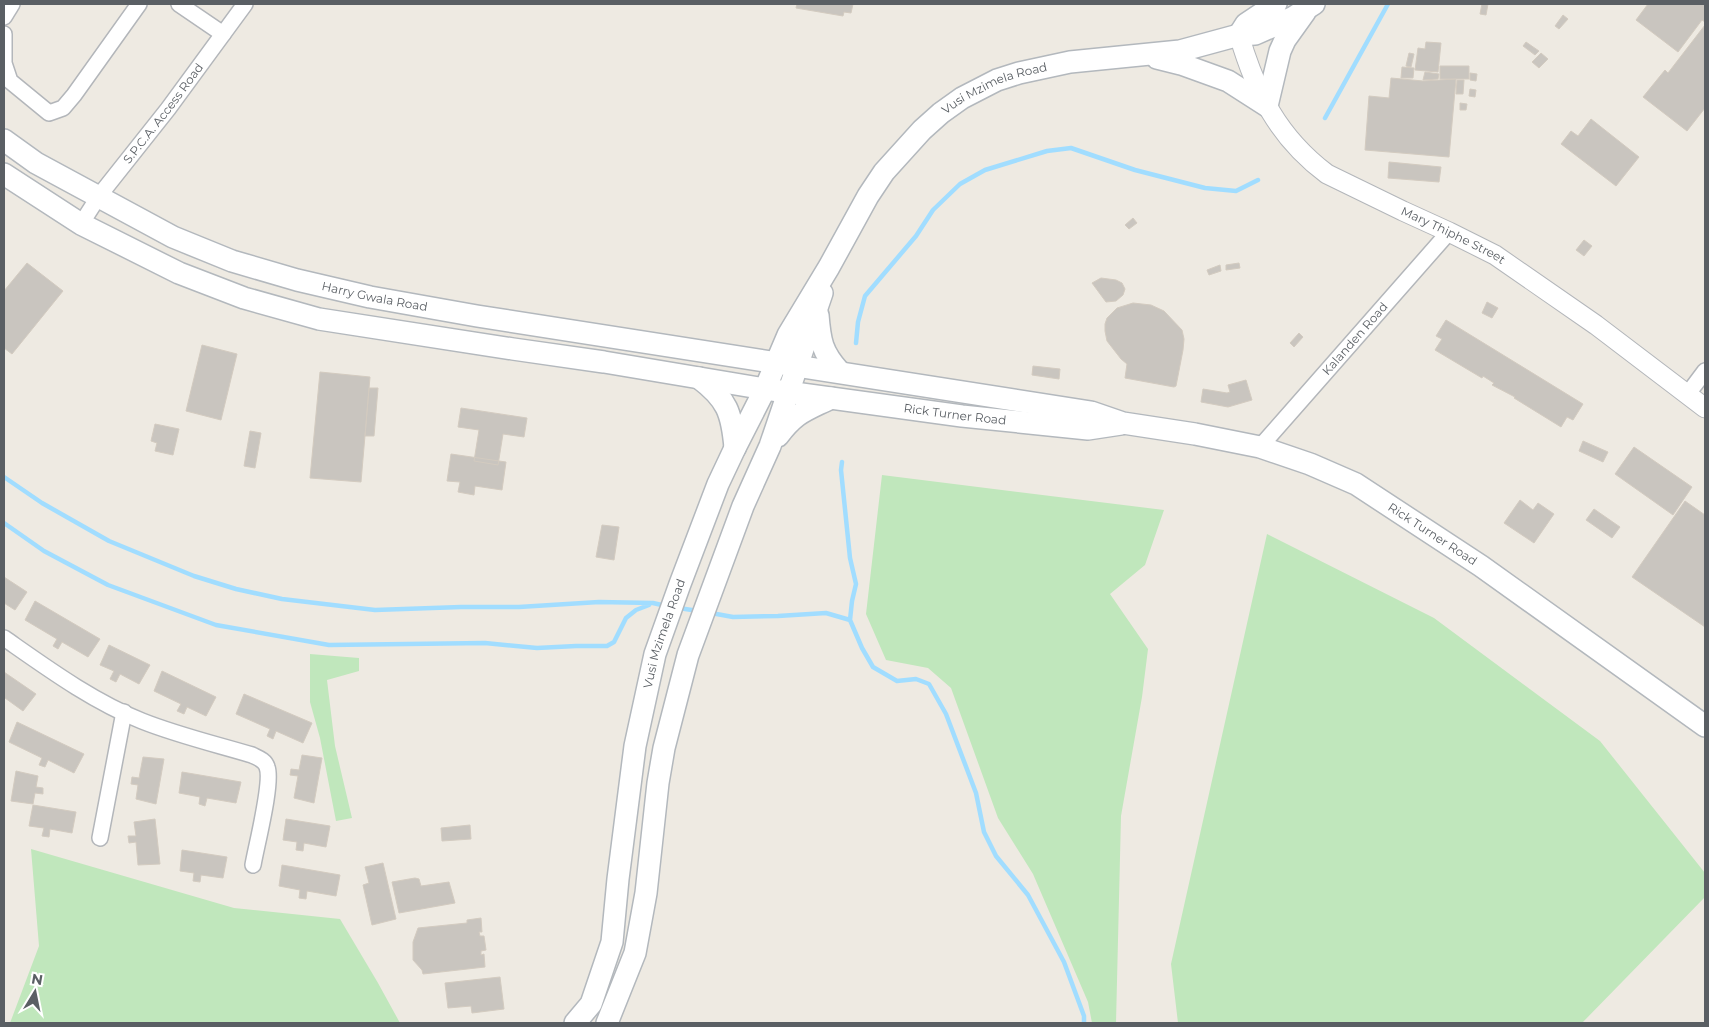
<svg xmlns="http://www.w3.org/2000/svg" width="1709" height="1027" font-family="Montserrat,sans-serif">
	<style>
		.green { fill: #c0e7bc }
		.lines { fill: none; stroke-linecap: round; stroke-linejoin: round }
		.stream { stroke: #a1ddff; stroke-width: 4.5 }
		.building { fill: #c9c5bf; stroke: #d3cbc0 }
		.minor-casing { stroke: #b3b6ba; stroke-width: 18 }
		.tertiary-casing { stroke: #b3b6ba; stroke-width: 21 }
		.secondary-casing { stroke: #b3b8bd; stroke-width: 24 }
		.minor { stroke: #fff; stroke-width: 15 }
		.tertiary { stroke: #fff; stroke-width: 19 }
		.secondary { stroke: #fff; stroke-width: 21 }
		.labels { text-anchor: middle; stroke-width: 4; stroke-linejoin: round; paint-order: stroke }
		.street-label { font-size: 12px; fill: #5a5f64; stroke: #fff }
	</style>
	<rect width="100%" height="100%" fill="#eeeae2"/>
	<path class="green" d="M882,475L1164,510L1145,565L1110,594L1148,649L1142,697L1121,816L1116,1023H1092L1088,1002L1033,874L998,818L951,688L928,668L886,660L866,614Z
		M1267,534L1434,618L1600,741L1705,873V897L1582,1023H1178L1171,964Z
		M310,654L359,658V671L327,680L335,746L352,818L336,821L320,738L310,702Z
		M31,849L234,908L340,919L378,983L400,1023H10L39,946Z"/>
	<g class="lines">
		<path class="stream" d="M1325,118L1388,4
			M856,343L858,322L865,296L916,236L933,210L960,184L985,170L1047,151L1071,148L1135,170L1205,188L1236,191L1258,180
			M842,462L841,470L850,558L856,584L852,601L850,620
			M4,477L42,503L109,541L194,576L236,589L282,599L375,610L461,607H519L599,602L653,603L666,606
			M4,523L44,551L108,585L216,625L329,645L485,643L537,648L576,646H607L614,642L626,618L636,610L649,605
			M679,608L698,611
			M711,613L733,617L778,616L826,613L850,620L862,648L873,667L897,681L916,679L929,684L946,714L976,793L984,832L996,856L1028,895L1064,962L1084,1016V1023"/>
	</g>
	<path class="building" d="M797,4H853L851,13L844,12L843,16L796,8Z
		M1482,4H1488L1486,15L1480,14Z
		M1648,4H1705V22L1702,20L1678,52L1636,20Z
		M1563,15L1568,19L1559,29L1555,26Z
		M1705,25V108L1687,131L1643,97L1665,70L1668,73Z
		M1426,42L1441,43L1438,72L1415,70L1418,48L1425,49Z
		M1526,42L1539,51L1535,55L1523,46Z
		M1409,53L1414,54L1411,67L1406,66Z
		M1541,53L1548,59L1539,68L1532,62Z
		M1440,66H1469V79H1440Z
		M1402,67L1414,68L1413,78H1401Z
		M1425,72L1439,74L1438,79L1423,80Z
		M1470,73L1477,74L1476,81L1470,80Z
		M1391,78L1423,81L1456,79L1449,157L1365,150L1369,96L1389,98Z
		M1457,80H1464L1463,94H1456Z
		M1470,89L1476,90L1475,97L1469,96Z
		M1460,103L1467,104L1466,110H1460Z
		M1591,119L1639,157L1616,186L1561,144L1571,131L1578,136Z
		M1389,162L1441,167L1439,182L1388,178Z
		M1133,218L1137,223L1129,229L1125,225Z
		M1584,240L1592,246L1584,256L1576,250Z
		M27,263L63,291L12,354L4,348V291Z
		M1239,263L1240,268L1226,270V265Z
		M1220,265L1221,271L1209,275L1207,270Z
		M1101,278L1116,280L1122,283L1125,289L1123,295L1116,301L1106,302L1092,283Z
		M1487,302L1498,308L1492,318L1482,313Z
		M1133,303L1151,305L1164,311L1182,330L1184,339L1183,350L1176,386L1174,387L1125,378L1127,364L1121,359L1107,341L1105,331V324L1107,318L1117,308Z
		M1446,320L1583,404L1573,420L1567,417L1561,427L1514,398L1515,397L1492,385L1494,383L1483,376L1482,378L1435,350L1442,339L1436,336Z
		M1299,333L1303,337L1294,347L1290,343Z
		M202,345L237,354L221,420L186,411Z
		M1033,366L1060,369L1059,379L1032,375Z
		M320,372L370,377L361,482L310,478Z
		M1246,380L1252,400L1228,407L1201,402L1203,389L1227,393L1230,392L1228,385Z
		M369,388H378L374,436H365Z
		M461,408L527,418L524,437L503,434L498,465L474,461L479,430L458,427Z
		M155,424L179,429L173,455L155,451L157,443L151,441Z
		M250,431L261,433L255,468L244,466Z
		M1583,441L1608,452L1603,462L1579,451Z
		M1634,447L1692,487L1673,515L1615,474Z
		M451,454L506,462L502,490L475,486L474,495L458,492L460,482L447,481Z
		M1520,500L1533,510L1538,503L1554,514L1534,543L1504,523Z
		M1685,501L1705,515V627L1632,577Z
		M1594,509L1620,527L1612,538L1586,520Z
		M602,525L619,527L614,560L596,557Z
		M4,577L27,592L15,610L4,603Z
		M35,601L100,639L88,657L62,642L58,649L53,646L57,639L25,620Z
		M109,645L150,665L139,684L120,674L116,682L110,679L114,671L100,665Z
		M162,671L216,697L206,716L187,707L184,714L177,711L181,704L154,691Z
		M4,672L36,694L23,711L5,698L4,699Z
		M244,694L312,723L303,743L276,731L273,739L267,736L270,729L236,714Z
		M17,722L84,754L74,773L48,760L45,767L39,765L42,758L9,742Z
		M302,755L322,758L314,803L294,798L298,776L290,775L291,769L299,770Z
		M143,757L164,759L156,804L136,799L138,785L131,784L132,777L139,778Z
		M16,771L38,776L36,787L43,788V794L35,793L33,804L11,801Z
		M182,772L241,782L236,803L207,798L205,806L199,804L200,797L179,793Z
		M33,805L76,812L72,833L50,829L49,837L42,836L44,828L29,826Z
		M155,819L160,864L138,865L136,842L129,843L128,836H136L134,822Z
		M286,819L330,826L326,847L304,843L303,851L296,850L297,842L283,840Z
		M470,825L471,839L442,841L441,828Z
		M182,850L227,857L223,878L201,875L200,882L193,881L194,873L180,871Z
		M383,863L396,919L372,925L363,885L369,883L365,867Z
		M282,865L340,875L336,896L307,891L306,899L299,898L300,890L279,886Z
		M415,878L419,879L421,886L449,882L455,903L399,913L392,882Z
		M481,918L482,932H479L480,936H484L486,950L481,951V955L484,954L485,967L423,974L422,970L413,960V942L418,928L467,923V920Z
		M500,977L504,1009L472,1013L471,1006L448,1008L445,983Z"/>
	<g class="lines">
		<g class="minor-casing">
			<g id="minor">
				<path d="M179,4L223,34"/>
				<path d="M4,17L12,4"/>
				<path d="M4,34V63L10,81L49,113L63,108L74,95L139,4"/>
				<path id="s1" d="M81,224L99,196L168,109L245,4"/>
				<path d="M1687,395L1705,371"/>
				<path id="s2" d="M1260,447L1449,232"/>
				<path d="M4,638C47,668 92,701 142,721C177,735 215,744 252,755C258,758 265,760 267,767C273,782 256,847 253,865"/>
				<path d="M100,838L124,712"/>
			</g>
		</g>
		<g class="tertiary-casing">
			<g id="tertiary">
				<path id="s3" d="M1239,35C1256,93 1278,137 1327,174L1403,211L1449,232L1495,255L1596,325L1705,408"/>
			</g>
		</g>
		<g class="secondary-casing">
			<g id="secondary">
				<path d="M1239,35L1246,24L1276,4"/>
				<path d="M1157,58L1181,64L1228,81L1267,106L1280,51L1285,40L1305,12"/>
				<path id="s4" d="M4,140L36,163L173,237L232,261L297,280L370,297L477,316L1091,412L1123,423L1195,434L1260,447L1310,464L1356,484L1481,566L1705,726"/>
				<path id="s5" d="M4,174L81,224L179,273L244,298L319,319L513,349L604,362L765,389L962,416L1088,429L1121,424"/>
				<path d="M818,315C820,341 822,352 839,371"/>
				<path d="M699,378C727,399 732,413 735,448"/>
				<path d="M778,436C796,412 805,411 831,398"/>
				<path id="s6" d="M575,1023L591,1004L612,942L618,879L635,746L655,654L680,584L718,484L735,448L765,389L788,335L829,267L868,196L884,172L922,130L941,113L962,98L997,80L1019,73L1070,62L1180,51L1239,35L1255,34L1292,18L1314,4"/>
				<path d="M607,1023L635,953L646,893L658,783L664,748L688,655L743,506L770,446L822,293"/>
			</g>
		</g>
		<use href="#minor" class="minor"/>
		<use href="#tertiary" class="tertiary"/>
		<use href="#secondary" class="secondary"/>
	</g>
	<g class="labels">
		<g class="street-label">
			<text dy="4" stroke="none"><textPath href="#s6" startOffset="1059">Vusi Mzimela Road</textPath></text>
			<text dy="4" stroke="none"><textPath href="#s1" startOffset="138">S.P.C.A. Access Road</textPath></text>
			<text dy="4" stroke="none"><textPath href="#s3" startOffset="308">Mary Thiphe Street</textPath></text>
			<text dy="4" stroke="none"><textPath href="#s4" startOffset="406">Harry Gwala Road</textPath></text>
			<text dy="4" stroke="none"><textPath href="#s2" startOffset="144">Kalanden Road</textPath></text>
			<text dy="4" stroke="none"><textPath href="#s5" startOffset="992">Rick Turner Road</textPath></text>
			<text dy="4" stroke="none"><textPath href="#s4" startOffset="1499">Rick Turner Road</textPath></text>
			<text dy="4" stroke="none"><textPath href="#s6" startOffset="404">Vusi Mzimela Road</textPath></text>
		</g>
	</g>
	<rect width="1709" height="1027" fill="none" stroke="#5a5f64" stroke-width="10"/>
	<g transform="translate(35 992) rotate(10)" stroke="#ffffff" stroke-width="4" paint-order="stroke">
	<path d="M0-4L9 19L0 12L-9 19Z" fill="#5a5f64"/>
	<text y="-8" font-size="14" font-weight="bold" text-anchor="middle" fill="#5a5f64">N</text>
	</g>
</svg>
